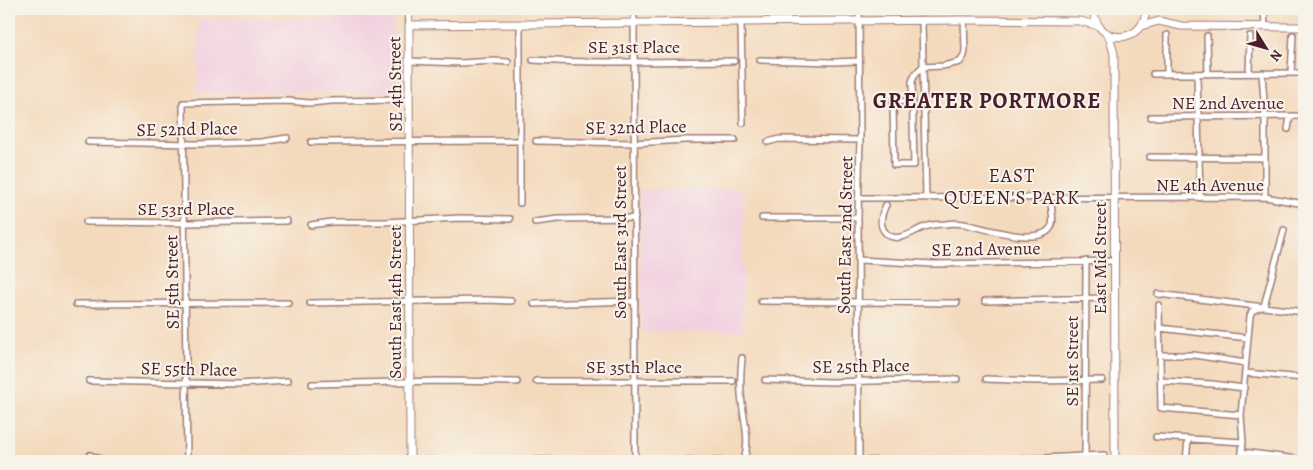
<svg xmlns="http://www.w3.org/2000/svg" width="1313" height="470" font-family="Alegreya,serif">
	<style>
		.built { fill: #f2cfe0 }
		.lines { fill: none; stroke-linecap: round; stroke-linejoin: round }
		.minor-casing { stroke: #9f7c74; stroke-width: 8 }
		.tertiary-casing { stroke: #9f7c74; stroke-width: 9 }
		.minor { stroke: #fff; stroke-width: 5 }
		.tertiary { stroke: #fff; stroke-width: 7 }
		.labels { text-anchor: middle; stroke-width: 4; stroke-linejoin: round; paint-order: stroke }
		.street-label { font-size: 18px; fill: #4a1f2b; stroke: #f7f3e8 }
		.neighbourhood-label { font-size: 19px; letter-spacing: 1px; fill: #4a1f2b; stroke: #f7f3e8 }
		.district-label { font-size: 22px; font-weight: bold; letter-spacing: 1px; fill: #4a1f2b; stroke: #f7f3e8 }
	</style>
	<rect width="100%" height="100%" fill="#f7f3e8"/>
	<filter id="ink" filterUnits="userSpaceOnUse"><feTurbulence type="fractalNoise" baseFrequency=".02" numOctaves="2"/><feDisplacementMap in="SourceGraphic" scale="10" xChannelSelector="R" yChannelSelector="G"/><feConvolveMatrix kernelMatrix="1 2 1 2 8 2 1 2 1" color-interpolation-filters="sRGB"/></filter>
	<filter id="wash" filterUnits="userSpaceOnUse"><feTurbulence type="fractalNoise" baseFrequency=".0096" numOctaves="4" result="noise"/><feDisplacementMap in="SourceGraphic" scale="20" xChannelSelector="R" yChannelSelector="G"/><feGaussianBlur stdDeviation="1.12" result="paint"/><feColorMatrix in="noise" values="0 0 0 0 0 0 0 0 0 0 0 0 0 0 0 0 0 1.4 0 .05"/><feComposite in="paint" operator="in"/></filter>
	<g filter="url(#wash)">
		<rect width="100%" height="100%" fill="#f4dabd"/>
		<path class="built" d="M199,19H393L395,92L197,93Z
			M743,189V331L642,332L639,190Z"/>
	</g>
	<g filter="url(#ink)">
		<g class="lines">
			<g class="minor-casing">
				<path id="minor" d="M408,9L409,25
					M634,9L635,461
					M859,9L860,140L858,218L859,461
					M1264,9L1265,27
					M922,21L926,198
					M741,23L743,123
					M520,24V203
					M1207,36L1208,74
					M533,60C600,64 667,61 734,61
					M760,60L833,62L858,61
					M408,61L460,63L494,61L508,62
					M1249,73L1250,36
					M1262,73L1265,116V197
					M1291,73L1293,35
					M1153,74L1304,73
					M1167,74V35
					M1197,74L1200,198
					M913,102L893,101L894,165H914L912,81L916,73L922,67L943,66L960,62L964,56L965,50L964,20
					M1151,117L1304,116
					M1288,129L1290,117
					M536,141L633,143L686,140H735
					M88,142L195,144L262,142L287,138
					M311,142L520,141
					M768,142L779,139L860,140
					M1150,157L1263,158
					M858,198L1265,197L1304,204
					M886,205C881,215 877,229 890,236C900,241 913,232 922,228C929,225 937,224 945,224C951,223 958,223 964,224C982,227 1043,249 1052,225C1054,217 1051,206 1050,198
					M762,218H858
					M86,222L190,223L287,221
					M535,222L558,219L635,218
					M311,225L331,222H384L460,218L510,219
					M859,260L933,264L1115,261
					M1158,294L1304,312
					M761,301L957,303
					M985,301L1104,298
					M310,303L487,300L511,301
					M76,304L288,303
					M534,304L635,301
					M1159,305L1161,408L1241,415
					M1159,328L1248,338
					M1160,355H1194L1246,363
					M742,358C741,369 740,381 741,393C742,416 752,440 743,461
					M1245,373L1304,378
					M986,379L1035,381L1102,380
					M765,380L832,382L957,379
					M89,381L239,384L288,381
					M536,381H733
					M1161,381L1212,384L1244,388
					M312,384L440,381L517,382
					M1156,437L1243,442
					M1242,452L1304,460
					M90,455L104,461
					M536,460L732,461
					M187,461L183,103L287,101L310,103L331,101L409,100
					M332,461L410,460L442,461
					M852,461L958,460
					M987,461L1104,455
					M1085,461L1086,261
					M1186,461L1188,439
					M1241,461L1243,442L1241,415L1250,316L1252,311L1264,306L1284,230"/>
			</g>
			<g class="tertiary-casing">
				<path id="tertiary" d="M1094,9C1094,46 1145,46 1146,9
					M1141,26L1159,21L1181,26L1304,27
					M1107,33L1110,39L1114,54L1115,461
					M410,461L409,25L964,20L1080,21L1099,26"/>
			</g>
			<use href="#minor" class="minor"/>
			<use href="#tertiary" class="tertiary"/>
		</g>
	</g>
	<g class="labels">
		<g class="street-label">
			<text x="634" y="53">SE 31st Place</text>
			<text transform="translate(395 84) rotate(-91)" y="6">SE 4th Street</text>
			<text x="1228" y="109">NE 2nd Avenue</text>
			<text transform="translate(636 127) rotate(-1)" y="6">SE 32nd Place</text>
			<text transform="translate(187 129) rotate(-1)" y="6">SE 52nd Place</text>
			<text x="1210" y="191">NE 4th Avenue</text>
			<text x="186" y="215">SE 53rd Place</text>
			<text transform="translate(845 235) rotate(-89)" y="6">South East 2nd Street</text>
			<text transform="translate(620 242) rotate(-90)" y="6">South East 3rd Street</text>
			<text transform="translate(986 249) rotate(-1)" y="6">SE 2nd Avenue</text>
			<text transform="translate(1100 258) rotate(-90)" y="6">East Mid Street</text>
			<text transform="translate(172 282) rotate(-91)" y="6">SE 5th Street</text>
			<text transform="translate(395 302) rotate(-90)" y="6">South East 4th Street</text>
			<text transform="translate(1072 361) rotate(-90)" y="6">SE 1st Street</text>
			<text transform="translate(861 366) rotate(-1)" y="6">SE 25th Place</text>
			<text x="634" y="373">SE 35th Place</text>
			<text transform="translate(189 369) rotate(1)" y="6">SE 55th Place</text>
		</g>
		<g class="neighbourhood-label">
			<text x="1012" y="182">EAST<tspan x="1012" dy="22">QUEEN'S PARK</tspan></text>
		</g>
		<g class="district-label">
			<text x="987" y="108">GREATER PORTMORE</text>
		</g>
	</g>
	<rect width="1313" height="470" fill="none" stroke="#f7f3e8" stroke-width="30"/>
	<g transform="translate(1266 48) rotate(127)" stroke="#f7f3e8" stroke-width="4" paint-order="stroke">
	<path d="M0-4L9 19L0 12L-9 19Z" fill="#4a1f2b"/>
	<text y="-8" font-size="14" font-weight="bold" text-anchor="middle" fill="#4a1f2b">N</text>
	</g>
</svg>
